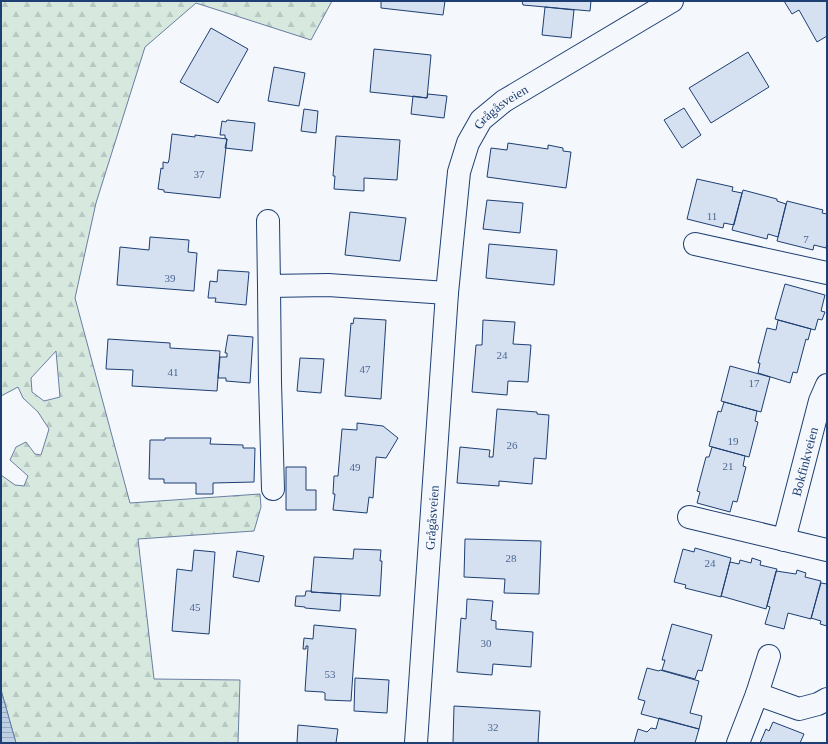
<svg xmlns="http://www.w3.org/2000/svg" width="828" height="744" font-family="Georgia,serif">
	<style>
		.forest { fill: url(#forest-firs); stroke: #687fa3; fill-rule: evenodd }
		.water { fill: url(#water-rules); stroke: #687fa3 }
		.building { fill: #d5e0f0; stroke: #1d3f73 }
		.lines { fill: none; stroke-linecap: round; stroke-linejoin: round }
		.minor-casing { stroke: #1d3f73; stroke-width: 24 }
		.minor { stroke: #f4f7fb; stroke-width: 22 }
		.labels { text-anchor: middle; stroke-width: 3; stroke-linejoin: round; paint-order: stroke }
		.number-label { font-size: 11px; fill: #4b6792 }
		.street-label { font-size: 13px; fill: #1d3f73; stroke: #f4f7fb }
	</style>
	<defs>
		<pattern id="forest-firs" width="22" height="20" patternUnits="userSpaceOnUse"><rect width="22" height="20" fill="#d7e8df"/><path d="M5 1l3.5 6h-7zM16 11l3.5 6h-7z" fill="#b8c8c3"/></pattern>
		<pattern id="water-rules" width="6" height="5" patternUnits="userSpaceOnUse"><rect width="6" height="5" fill="#bed0e5"/><path d="M0 2.5h6" fill="none" stroke="#9aaabe"/></pattern>
	</defs>
	<rect width="100%" height="100%" fill="#f4f7fb"/>
	<path class="forest" d="M1,1H332L311,40L196,3L145,47L96,203L75,298L130,503L260,494L261,507L254,531L138,539L154,679L240,680L238,743H16L1,690V475L15,485L24,486L28,476L10,460L16,447L26,442L35,454L41,455L49,429L38,412L23,398L18,387L1,396ZM56,351L60,397L44,401L32,392L31,378Z"/>
	<path class="water" d="M1,690L16,743H1Z"/>
	<path class="building" d="M381,1H445L443,15L381,8Z
		M522,1H591L590,11L523,5Z
		M784,1H827V36L817,42L799,10L792,14Z
		M545,7L574,10L571,38L542,35Z
		M211,28L248,49L218,103L180,82Z
		M374,49L431,55L427,98L370,92Z
		M748,52L769,87L711,123L689,88Z
		M274,67L305,73L299,106L268,101Z
		M428,94L447,96L444,118L411,114L413,96L427,98Z
		M684,108L701,135L682,148L664,120Z
		M304,109L318,111L316,133L301,131Z
		M227,120L255,123L252,151L225,148L227,139L225,138V135H220L222,121L226,122Z
		M172,134L195,137V135L227,139L220,198L164,192V190L158,189L161,168L163,169V162L168,163L169,160Z
		M336,136L400,140L397,180L364,178V191L334,189L335,176H333Z
		M508,143L548,149V145L563,148V151L571,152L566,188L487,177L491,148L507,150Z
		M697,179L733,187L732,191L742,193L734,225L724,223L723,228L687,219Z
		M743,190L777,199V201L786,204L778,237L768,234L767,239L732,230Z
		M487,200L523,203L520,233L483,229Z
		M787,201L823,210L822,213L827,214V242L826,248L814,245L813,250L777,241Z
		M350,212L406,218L400,261L345,255Z
		M150,237L189,240L188,252L197,253L194,291L117,285L120,247L149,250Z
		M489,244L557,250L554,285L486,278Z
		M218,270L249,272L246,305L215,302L216,298H208L210,281L217,282Z
		M785,284L825,295L821,311L825,312L822,320L818,319L815,330L775,319Z
		M354,318L386,320L381,399L345,396L351,323L353,324Z
		M483,320L515,322L513,344L531,345L528,382L508,381L507,395L472,392L476,345H482Z
		M778,320L811,329L808,340L806,339L797,373L793,372L790,383L758,373L760,363H758L767,328L776,330Z
		M228,335L253,337L250,383L226,381V378H218L220,357H227V353H225Z
		M108,339L170,343V348L220,351L217,391L132,386L133,370L106,369Z
		M300,358L324,359L321,393L297,391Z
		M730,366L770,377L761,412L721,401Z
		M724,402L757,411L755,421L758,422L749,457L709,446L718,411L721,412Z
		M497,409L537,412V414L549,415L546,459L534,458L532,484L499,481V486L457,483L460,447L490,450L489,457H493Z
		M357,423L383,426L398,438L386,458L376,457L373,498L369,497L367,513L333,510L335,494H333L334,476H338L342,429L357,430Z
		M165,438H211L210,444L243,445V448H255L254,482L213,483V494H196V483H164V479H149L150,440H165Z
		M712,447L745,456L743,466L746,467L737,502L733,501L730,512L697,503L700,492L697,491L706,457H709Z
		M286,467H306V490H316V510H286Z
		M465,539L541,541L539,594L504,593L505,579L464,577Z
		M695,548L731,558L721,597L685,588L686,585L674,582L683,549L694,552Z
		M354,549L381,550L380,561H382L380,596L311,592L314,557L353,559Z
		M194,550L215,552L209,634L172,631L177,569L192,571Z
		M237,551L264,556L259,582L233,577Z
		M752,558L761,561L760,565L777,569L766,609L721,596L730,562L739,564L740,560L751,563Z
		M797,570L806,573L805,577L821,581L811,619L788,613L784,629L765,624L770,607L767,606L776,571L796,574Z
		M821,583L827,584V626L820,624L821,621L811,618Z
		M306,591H312L311,592L341,594L340,611L305,608V607L295,606L296,596H305Z
		M467,599L493,601L491,620L496,621V629L533,632L531,667L493,664L492,675L457,672L461,618L466,619Z
		M672,624L712,635L702,671L698,670L695,679L662,670L665,660H662Z
		M314,625L356,629L351,701L325,700V693L323,692L305,691L308,646H306V649H303L304,638L313,639Z
		M647,668L659,671L660,670L699,681L690,713L702,716L699,729L641,714L645,701L638,699Z
		M355,678L389,680L387,713L354,711Z
		M454,706L540,711L538,743H453Z
		M659,718L699,729L695,743H634L638,729L647,732L651,728L656,729Z
		M773,722L804,734L800,743H760L766,729L769,731Z
		M298,725L338,729L336,743H297Z"/>
	<g class="lines">
		<g class="minor-casing">
			<g id="minor">
				<path d="M268,221L269,286L328,285L447,293"/>
				<path d="M695,244L827,273"/>
				<path d="M269,286L270,382L273,489"/>
				<path d="M689,517L827,550"/>
				<path id="s1" d="M784,540L820,401L827,385"/>
				<path d="M757,694L799,709L818,704L827,699"/>
				<path id="s2" d="M416,743L447,293L459,172L468,143L481,120L504,101L672,1"/>
				<path d="M738,743L757,694L769,656"/>
			</g>
		</g>
		<use href="#minor" class="minor"/>
	</g>
	<g class="labels">
		<g class="number-label">
			<text x="199" y="178">37</text>
			<text x="712" y="220">11</text>
			<text x="806" y="243">7</text>
			<text x="170" y="282">39</text>
			<text x="502" y="359">24</text>
			<text x="365" y="373">47</text>
			<text x="173" y="376">41</text>
			<text x="754" y="387">17</text>
			<text x="733" y="445">19</text>
			<text x="512" y="449">26</text>
			<text x="728" y="470">21</text>
			<text x="355" y="471">49</text>
			<text x="511" y="562">28</text>
			<text x="710" y="567">24</text>
			<text x="195" y="611">45</text>
			<text x="486" y="647">30</text>
			<text x="330" y="678">53</text>
			<text x="493" y="731">32</text>
		</g>
		<g class="street-label">
			<text dy="5" stroke="none"><textPath href="#s2" startOffset="653">Grågåsveien</textPath></text>
			<text dy="5" stroke="none"><textPath href="#s1" startOffset="81">Bokfinkveien</textPath></text>
			<text dy="5" stroke="none"><textPath href="#s2" startOffset="226">Grågåsveien</textPath></text>
		</g>
	</g>
	<rect width="828" height="744" fill="none" stroke="#1d3f73" stroke-width="4"/>
</svg>
